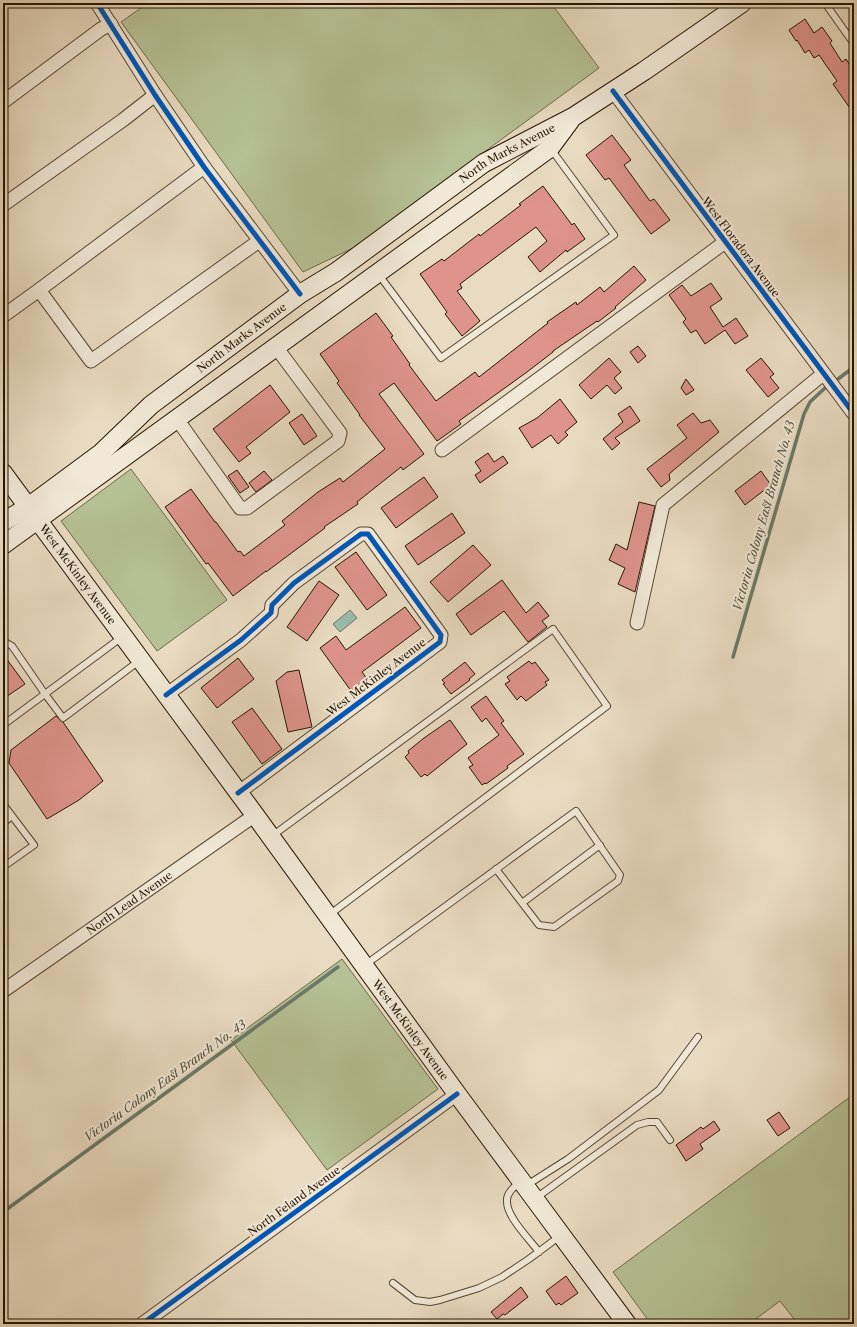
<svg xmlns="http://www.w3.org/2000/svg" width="857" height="1327" font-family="'Libre Caslon Text',serif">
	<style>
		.green { fill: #b5c094; stroke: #6d6a4a }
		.water { fill: #99bcad; stroke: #6b7968 }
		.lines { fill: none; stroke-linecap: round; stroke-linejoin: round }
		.stream { stroke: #6b7968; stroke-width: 3.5 }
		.building { fill: #de938b; stroke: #251501 }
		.service-casing { stroke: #564631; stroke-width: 8 }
		.minor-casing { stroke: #564631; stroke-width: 15 }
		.secondary-casing { stroke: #251501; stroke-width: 20 }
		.service { stroke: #f1e8d7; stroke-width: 6 }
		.minor { stroke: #f1e8d7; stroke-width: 13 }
		.secondary { stroke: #f1e8d7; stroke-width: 18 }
		.cycleway-casing { stroke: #f1e8d7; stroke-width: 8 }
		.cycleway { stroke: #0057b8; stroke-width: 5 }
		.labels { text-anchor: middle; stroke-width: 4; stroke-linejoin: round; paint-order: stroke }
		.street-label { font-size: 11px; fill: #251501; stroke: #f1e8d7 }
		.water-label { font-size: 12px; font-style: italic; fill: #4e4f3d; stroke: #f1e8d7 }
	</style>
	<rect width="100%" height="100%" fill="#e9dbc1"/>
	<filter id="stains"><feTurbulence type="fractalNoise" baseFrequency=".005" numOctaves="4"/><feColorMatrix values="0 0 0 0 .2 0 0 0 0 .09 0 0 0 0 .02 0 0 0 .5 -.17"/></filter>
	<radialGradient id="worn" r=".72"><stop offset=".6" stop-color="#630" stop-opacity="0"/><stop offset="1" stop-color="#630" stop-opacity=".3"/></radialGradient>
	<path class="green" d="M148,3H551L599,68L353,248L303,272L121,22Z
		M131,469L227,600L157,651L61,521Z
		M342,959L438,1089L327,1170L231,1040Z
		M854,1094V1324H798L780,1301L749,1324H651L613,1272Z"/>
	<path class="water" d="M350,610L357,618L340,632L333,624Z"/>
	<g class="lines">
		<path class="stream" d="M838,379L854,367
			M733,657L804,414L810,402L825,388
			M3,1212L338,967"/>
	</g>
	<path class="building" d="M805,19L814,33L822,27L832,41L830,43L842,62L846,59L854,72V114L833,84L837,81L819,55L814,58L809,50L805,53L797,40L796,41L789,30Z
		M612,135L631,160L624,165L650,201L654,199L670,220L651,234L609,178L605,180L586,155Z
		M543,186L572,225L574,223L585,239L567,252L566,250L540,272L528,257L547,241L536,227L460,284L462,288L457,291L480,321L462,336L445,314L447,312L420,274L442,259L444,261L479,234L480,236L521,205L519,204Z
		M634,266L646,280L615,307L616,308L598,322L597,321L553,351V352L527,372L459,421L461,424L437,441L394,383L379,394L424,454L403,470L401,467L357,502L358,504L324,527L325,528L266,572V571L233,596L208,563L206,564L165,507L191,489L215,522H216L238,552L240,551L244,556L285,525L282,521L318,492L340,478L343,482L385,449L359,415H360L337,383L339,381L320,354L376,313L393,336L391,337L410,364L409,365L436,401L475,372L479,377L548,323L547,322L576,302L577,305L600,287L604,292Z
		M711,283L722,299L710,307L723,327L736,318L748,336L735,344L725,330L705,344L696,330L691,333L683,322L686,319L669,295L682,285L691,296Z
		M638,346L646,356L638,363L630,352Z
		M609,358L621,372L614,378L622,388L615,394L607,385L591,399L579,385Z
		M761,358L774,374L770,377L779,388L768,397L746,370Z
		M686,379L694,390L686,395L681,388Z
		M270,385L290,412L246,447L251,453L239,462L213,429Z
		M560,399L577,422L565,432L568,435L558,444L551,435L532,448L519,428L537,418Z
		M630,406L640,421L615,438L620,443L612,450L603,439L623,422L618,414Z
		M693,413L701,423L710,420L719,432L669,474L670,480L661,487L647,469L687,438L677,425Z
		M302,414L317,436L304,445L289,423Z
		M488,453L494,462L503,456L508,463L480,483L475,475L481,471L475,462Z
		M237,470L249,487L240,493L228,476Z
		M264,471L272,480L256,492L249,483Z
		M761,471L771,485L745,505L735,491Z
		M424,477L438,497L396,528L381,508Z
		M639,502L655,506L635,592L618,584L625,568L609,560L616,544L627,550Z
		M452,513L465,533L418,565L405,546Z
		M473,545L491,565L448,602L430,582Z
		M356,552L387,595L367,610L335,567Z
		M502,580L526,613L538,602L549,616L542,621L547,627L528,642L504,611L471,635L456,614Z
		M319,581L339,595L307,641L287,627Z
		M405,607L421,628L362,672L370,683L354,695L320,648L336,636L346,650Z
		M3,654L25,684L3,699Z
		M238,658L254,679L217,708L201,688Z
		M529,661L532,664L535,662L549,680L545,682L547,685L526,701L521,696L517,700L505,684L510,681L507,677Z
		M465,662L475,674L469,679L470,680L451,694L443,684L445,683L442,680Z
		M299,670L312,727L288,732L276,681L287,672Z
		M486,696L504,721L501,723L524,754L507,766L508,768L486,784L485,783L482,785L469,767L473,765L468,758L499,735L486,718L482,722L471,707Z
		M252,708L282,749L262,764L232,722Z
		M56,716L63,722L103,781L79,800L47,819L9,763L11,750Z
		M450,720L467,744L427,776L425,774L421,777L405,757L409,753L408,751L424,738Z
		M779,1112L790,1128L778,1136L767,1120Z
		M714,1121L720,1130L700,1144L703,1149L686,1161L676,1145L701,1127L703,1129Z
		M566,1276L578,1293L561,1305L559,1303L556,1305L546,1291Z
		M521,1287L528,1297L505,1315L503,1314L497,1319L491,1312Z"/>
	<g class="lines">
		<g class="service-casing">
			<path id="service" d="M825,3L854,44
				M379,275L441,358L614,235L551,149
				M3,641L12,646L45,694L63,718L139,661
				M3,725L122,637
				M3,804L34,845L3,867
				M3,823L12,816
				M272,836L553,629L607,706L329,915
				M522,903L600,845
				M365,965L576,811L620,875L618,881L554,927L539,925L496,869
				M520,1182C514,1187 506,1193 507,1202C507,1217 530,1240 539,1252
				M527,1185L568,1159L659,1090L698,1037
				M536,1198L637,1125L648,1122H657L670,1140
				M393,1283L415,1300L430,1302L440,1300L479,1288L502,1277L529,1259L560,1236"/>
		</g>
		<g class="minor-casing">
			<g id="minor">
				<path d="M97,3L155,95L204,167L300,294"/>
				<path d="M613,91L854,414"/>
				<path d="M3,102L101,29L111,24"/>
				<path d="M3,205L123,120L155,95"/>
				<path d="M39,290L91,361L259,241"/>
				<path d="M3,316L39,290L204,167"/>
				<path d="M177,419L240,508H247L338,441L340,433L276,347"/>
				<path d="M442,450L725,242"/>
				<path d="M637,623L663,505L823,374"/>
				<path d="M166,695L241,640L271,613L272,605L294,583L361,534H368L441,635L440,642L238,793"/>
				<path id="s1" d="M3,991L255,815"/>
				<path d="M142,1324L457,1094"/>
			</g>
		</g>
		<g class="secondary-casing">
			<g id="secondary">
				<path id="s2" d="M3,473L255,815L457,1094L627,1324"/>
				<path id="s3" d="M3,522L28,507L101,453L151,405L300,294L336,272L484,163L573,117L644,71L742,3"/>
				<path d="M3,545L550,148L570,121"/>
			</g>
		</g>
		<use href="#service" class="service"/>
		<use href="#minor" class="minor"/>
		<use href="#secondary" class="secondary"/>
		<g class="cycleway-casing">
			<path id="cycleway" d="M97,3L155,95L204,167L300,294
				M613,91L854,414
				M166,695L241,640L271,613L272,605L294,583L361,534H368L441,635L440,642L238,793
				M142,1324L457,1094"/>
		</g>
		<use href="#cycleway" class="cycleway"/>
	</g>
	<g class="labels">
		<g class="street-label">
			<text dy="4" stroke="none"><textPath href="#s3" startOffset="626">North Marks Avenue</textPath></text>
			<text transform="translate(741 247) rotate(53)" y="4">West Floradora Avenue</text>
			<text dy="4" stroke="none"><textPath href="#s3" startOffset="302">North Marks Avenue</textPath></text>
			<text dy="4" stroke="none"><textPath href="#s2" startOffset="126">West McKinley Avenue</textPath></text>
			<text transform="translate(376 677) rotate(-37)" y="4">West McKinley Avenue</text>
			<text dy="4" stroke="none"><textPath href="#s1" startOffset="154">North Lead Avenue</textPath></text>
			<text dy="4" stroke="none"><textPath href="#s2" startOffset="690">West McKinley Avenue</textPath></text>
			<text transform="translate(294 1201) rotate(-36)" y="4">North Feland Avenue</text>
		</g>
		<g class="water-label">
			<text transform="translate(764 516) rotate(-74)" y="4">Victoria Colony East Branch No. 43</text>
			<text transform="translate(165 1081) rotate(-36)" y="4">Victoria Colony East Branch No. 43</text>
		</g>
	</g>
	<rect width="857" height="1327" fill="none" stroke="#e9dbc1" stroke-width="16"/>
	<rect x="4" y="4" width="849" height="1319" fill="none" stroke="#251501" stroke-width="2"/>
	<rect x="8" y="8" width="841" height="1311" fill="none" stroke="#251501"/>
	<rect width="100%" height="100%" filter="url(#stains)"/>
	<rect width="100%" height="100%" fill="url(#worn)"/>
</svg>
